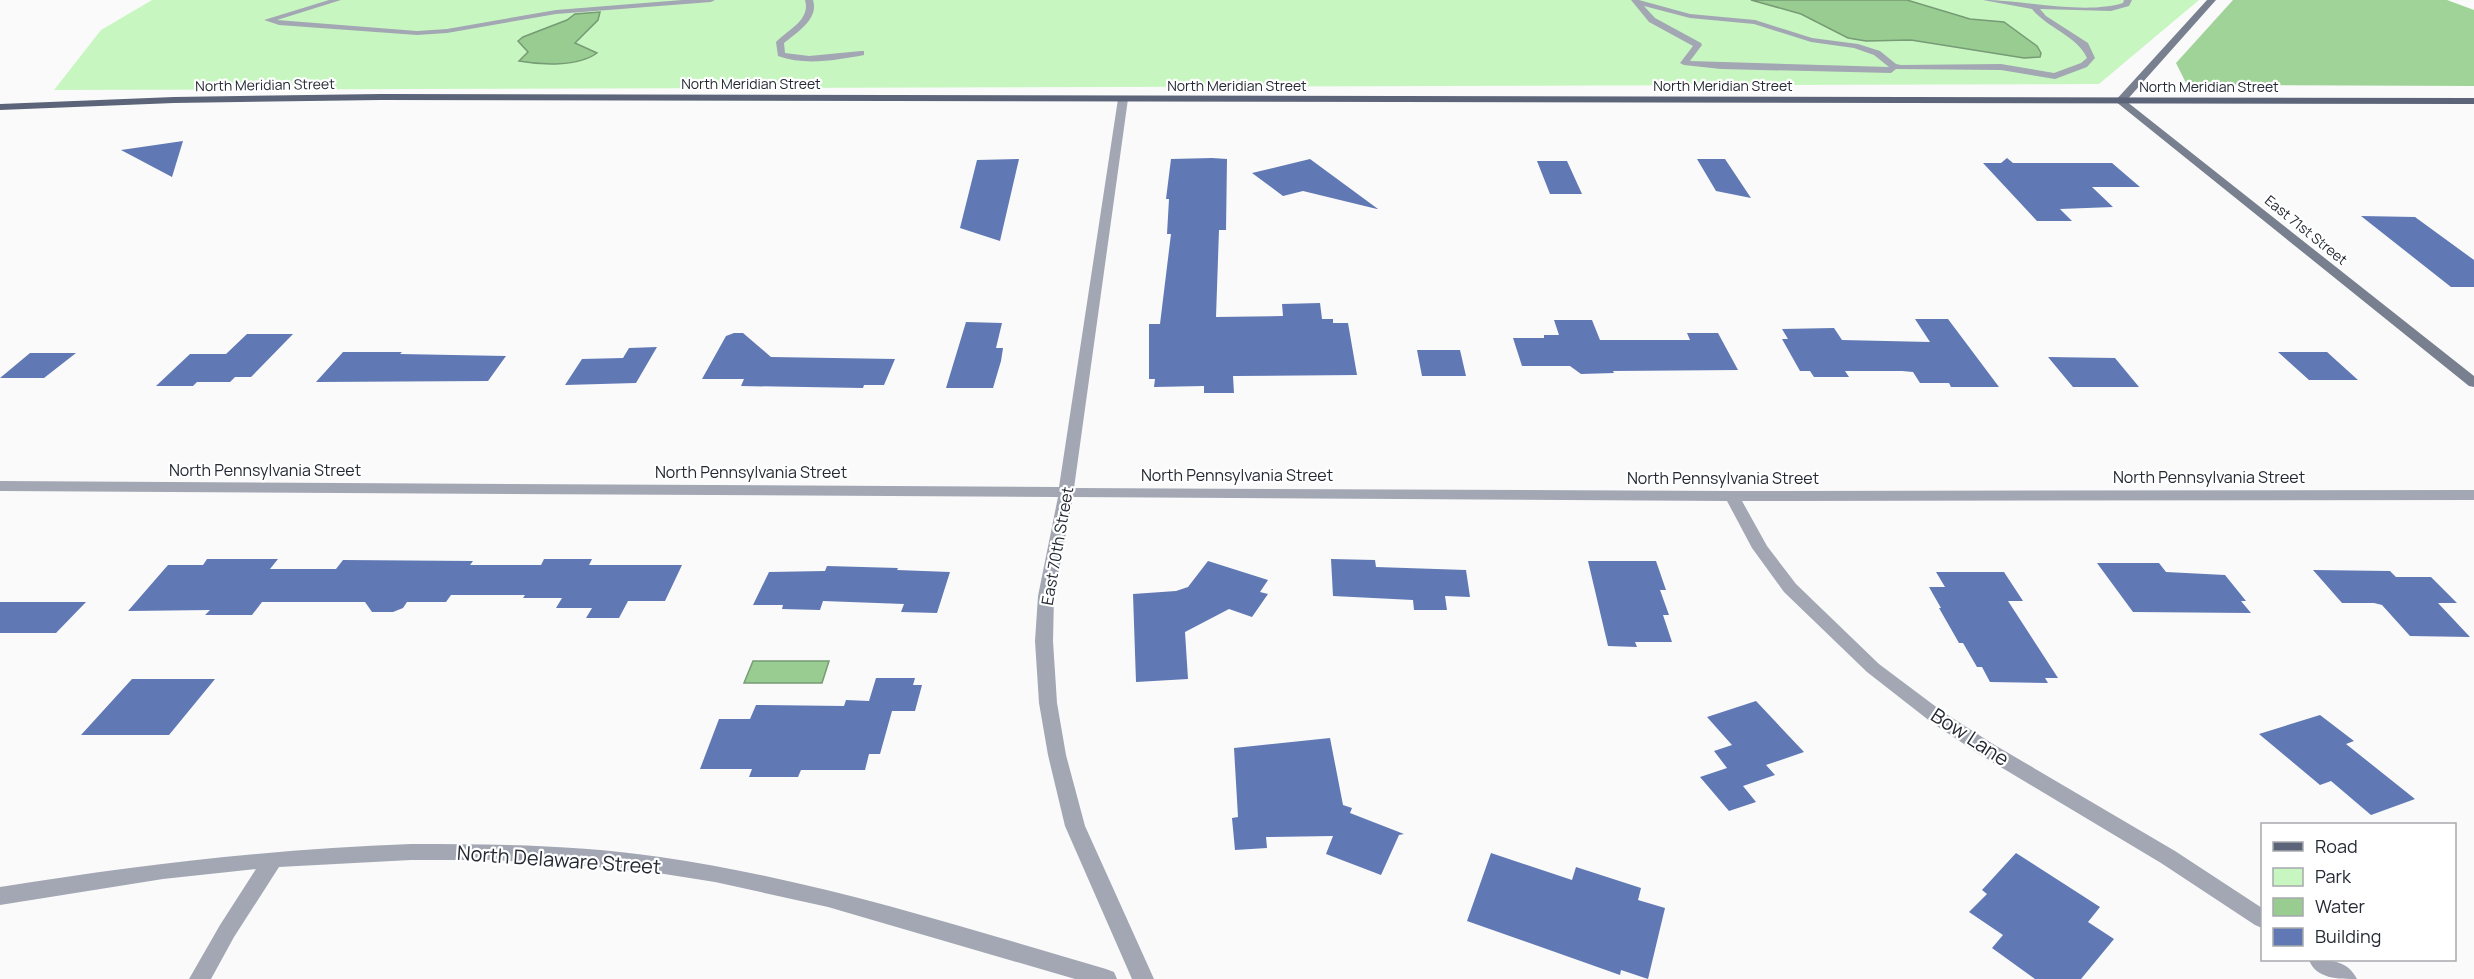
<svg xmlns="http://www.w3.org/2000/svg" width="2474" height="979" font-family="Manrope,sans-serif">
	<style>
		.green { fill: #c8f6c1 }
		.forest { fill: #a0d398 }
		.water { fill: #99cc91; stroke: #769b75; stroke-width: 1.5 }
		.building { fill: #6078b4 }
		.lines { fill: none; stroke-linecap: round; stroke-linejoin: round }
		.lane { fill: #a2a7b3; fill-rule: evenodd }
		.street { fill: #a2a7b3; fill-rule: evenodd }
		.secondary { fill: #788090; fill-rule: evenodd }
		.primary { fill: #5b6478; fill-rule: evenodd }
		.labels { text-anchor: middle; stroke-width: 4.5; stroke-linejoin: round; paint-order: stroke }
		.far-street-label { font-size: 14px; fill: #242933; stroke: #fff }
		.street-label { font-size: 16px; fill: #242933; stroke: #fff }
		.near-street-label { font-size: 20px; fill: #242933; stroke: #fff }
	</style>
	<rect width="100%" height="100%" fill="#fafafa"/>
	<path class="green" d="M152,0H2199L2099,84L54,90L101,30Z"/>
	<path class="forest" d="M2233,0H2447L2474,10V86L2225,85L2186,83L2176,63Z"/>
	<path class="water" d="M1751,0H1907L1970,19L2004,22L2037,46L2041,53L2040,57L2024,58L1911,40L1866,41L1848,38L1801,14Z
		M600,12L598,20L575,43L597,53C578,67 541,65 519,61L528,52L518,41L523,37L567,20L575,14Z
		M753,661H829L822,683H744Z"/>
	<path class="building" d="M183,141L172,177L121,150Z
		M1212,158L1227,159L1226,230H1219L1216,317L1283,316L1282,304L1320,303L1322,319H1333V323H1348L1357,375L1233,376L1234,393H1204V386L1154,387L1155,379H1149V324H1160L1171,234H1167L1169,199H1166L1171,159Z
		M2007,158L2013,163H2112L2140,187H2092L2113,207L2060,209L2072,221H2037L1983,163H2001Z
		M1019,159L1000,241L960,228L977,160Z
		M1310,159L1378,209H1377L1303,191L1283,196L1252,173Z
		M1697,159H1725L1751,198L1716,191Z
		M1537,161H1567L1582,194H1550Z
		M2361,216L2415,217L2474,260V287H2451Z
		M1915,319H1948L1999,387H1951L1949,383H1920L1913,372L1902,371H1845L1849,377H1814L1810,371H1800L1782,339H1788L1782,329L1834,328L1842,340L1930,342Z
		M1554,320H1592L1600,340H1690L1687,333H1718L1738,370L1613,371L1614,373L1581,374L1570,366H1522L1513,338H1544V335H1559Z
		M966,322L1002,323L996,348H1003L1001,361L993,388H946Z
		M734,333H743L771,357L895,359L884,385H864L863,388L741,386L744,379H702L726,336Z
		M247,334H293L251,377H235L230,382H197L193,386H156L190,354H226Z
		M657,347L636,383L565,385L582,359L623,358L629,348Z
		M1417,350H1460L1466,376H1422Z
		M343,352H402L400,354L506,356L488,381L316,382Z
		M2278,352H2327L2358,380H2309Z
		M30,353H76L44,378H0Z
		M2048,357L2115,358L2139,387H2073Z
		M207,559H278L270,569H336L343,560L473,561L470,565H541L544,559H592L589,565H682L665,601H628L619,618H586L592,608H556L562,598H523L525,595H451L446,602H407L403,608L393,612H372L365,602H262L252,615H205L210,610L128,611L168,565H203Z
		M1331,559L1375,560L1376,567L1466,570L1470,597L1445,596L1447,610H1414L1413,600L1333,596Z
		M1208,561L1268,580L1260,592L1268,594L1252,617L1229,609L1185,632L1188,679L1136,682L1133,594L1176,591L1188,587Z
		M1588,561H1656L1666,590H1660L1669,615H1663L1672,642H1635L1637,647L1608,646Z
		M2097,563H2159L2166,572L2225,575L2246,601H2241L2251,613L2133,612Z
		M827,566L898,568L897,570L950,572L937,613L901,612L904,604L823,601L820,610L782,609L783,605H753L769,572L825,571Z
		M2313,570L2390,571L2396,577H2431L2457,603H2438L2470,637L2410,636L2382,605L2374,603H2342Z
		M1936,572H2004L2023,601H2008L2058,678H2045L2048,683L1990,682L1982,667H1977L1963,643H1959L1939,608H1941L1929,587H1945Z
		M0,602H86L56,633H0Z
		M876,678H915L913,685H922L915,711H892L880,754H869L865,770H801L798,777H749L752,769H700L719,719H750L756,705L844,706L846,700L869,701Z
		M132,679H215L169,735H81Z
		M1756,701L1804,752L1766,765L1775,775L1743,786L1756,802L1729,811L1700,777L1727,768L1714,751L1732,745L1707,717Z
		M2320,715L2354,741L2346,744L2415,799L2371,815L2331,781L2320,785L2259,734Z
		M1330,738L1343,805L1352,808L1350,813L1404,834L1399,835L1381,875L1326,854L1333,836L1266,837L1267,848L1235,850L1232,818L1238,817L1234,748Z
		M1491,853L1572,880L1576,867L1641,888L1638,900L1665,908L1648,979L1621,970L1620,975L1467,921Z
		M2016,853L2100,907L2088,922L2114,939L2081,979H2035L1992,948L2003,935L1969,912L1987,894L1982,890Z"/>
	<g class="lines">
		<path class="lane" d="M329,0H341L277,20L417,31L447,29L556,10L682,0H715L711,2L556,14L447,33L417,35L279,25L264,20Z
			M805,0H813C819,19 797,32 784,43L785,53L809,56L861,51H864V55C837,60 805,66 778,56L776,42C788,30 811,20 805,0Z
			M1631,0H1639L1690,14L1755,20L1812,38L1858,44L1880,51L1896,64L1901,65L2001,64L2054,73L2081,63L2087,58C2076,35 2047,28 2032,9L1983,0C2024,0 2085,15 2123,3L2124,0H2132L2129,6L2111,11L2040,9L2046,16L2088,43L2095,58L2087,67L2055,79L2001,70L1896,69L1891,73L1721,69L1684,65L1680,63L1693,46L1649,22ZM1644,6L1690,18L1754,24L1811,42L1854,48L1874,55L1889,67L1690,61L1702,45L1701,43L1655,18Z"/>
		<path class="street" d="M1123,96L1128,99L1074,488L1732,491L2474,490V500L1742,501L1767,546L1796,584L1879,664L1943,712L1993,744L2175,851L2262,908V928L2255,925L2161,863L1979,754L1931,722L1867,672L1784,592L1752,548L1727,501L1073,497L1054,596L1053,641L1057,703L1066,755L1085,826L1154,979H1132L1065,826L1048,755L1039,703L1035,641L1038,596L1058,497L0,491V481L1059,487L1118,99Z
			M411,844C494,844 578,845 660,857C813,879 959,926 1106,969L1114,972L1117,979H1075L828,907L715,882L658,873L576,865L493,860H411L279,867L234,937L211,979H189L220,925L256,869L163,879L0,905V887C137,865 272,849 411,844Z
			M2309,960C2328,960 2347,959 2357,979C2338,979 2316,979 2309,960Z"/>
		<path class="secondary" d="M2207,0H2216L2126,101L2474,376V387L2469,386L2115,101Z"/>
		<path class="primary" d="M381,94L2474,98V104L381,100L174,103L0,110V104L174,97Z"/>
	</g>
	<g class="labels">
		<g class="far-street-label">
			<text x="751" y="89">North Meridian Street</text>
			<text transform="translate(265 85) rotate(-1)" y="5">North Meridian Street</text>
			<text x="1237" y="91">North Meridian Street</text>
			<text x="1723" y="91">North Meridian Street</text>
			<text x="2209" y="92">North Meridian Street</text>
			<text transform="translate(2306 230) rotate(39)" y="5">East 71st Street</text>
		</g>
		<g class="street-label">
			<text x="265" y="476">North Pennsylvania Street</text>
			<text x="751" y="478">North Pennsylvania Street</text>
			<text x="1237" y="481">North Pennsylvania Street</text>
			<text x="2209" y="483">North Pennsylvania Street</text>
			<text x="1723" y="484">North Pennsylvania Street</text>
			<text transform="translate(1057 546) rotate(-80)" y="6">East 70th Street</text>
		</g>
		<g class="near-street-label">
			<text transform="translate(1970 737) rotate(33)" y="7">Bow Lane</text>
			<text transform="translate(559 860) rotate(4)" y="7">North Delaware Street</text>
		</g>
	</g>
	<rect x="2261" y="823" width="195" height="138" fill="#ffffff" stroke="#a7a9ad" stroke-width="1.5"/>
	<rect x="2273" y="842" width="30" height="9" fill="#5b6478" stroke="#a7a9ad" stroke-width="1.5"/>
	<text x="2315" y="853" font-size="18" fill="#242933">Road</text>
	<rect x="2273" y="868" width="30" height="18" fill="#c8f6c1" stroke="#a7a9ad" stroke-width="1.5"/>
	<text x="2315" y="883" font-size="18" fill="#242933">Park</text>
	<rect x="2273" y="898" width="30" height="18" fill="#99cc91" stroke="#a7a9ad" stroke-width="1.5"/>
	<text x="2315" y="913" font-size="18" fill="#242933">Water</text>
	<rect x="2273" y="928" width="30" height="18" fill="#6078b4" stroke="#a7a9ad" stroke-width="1.5"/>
	<text x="2315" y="943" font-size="18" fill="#242933">Building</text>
</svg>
